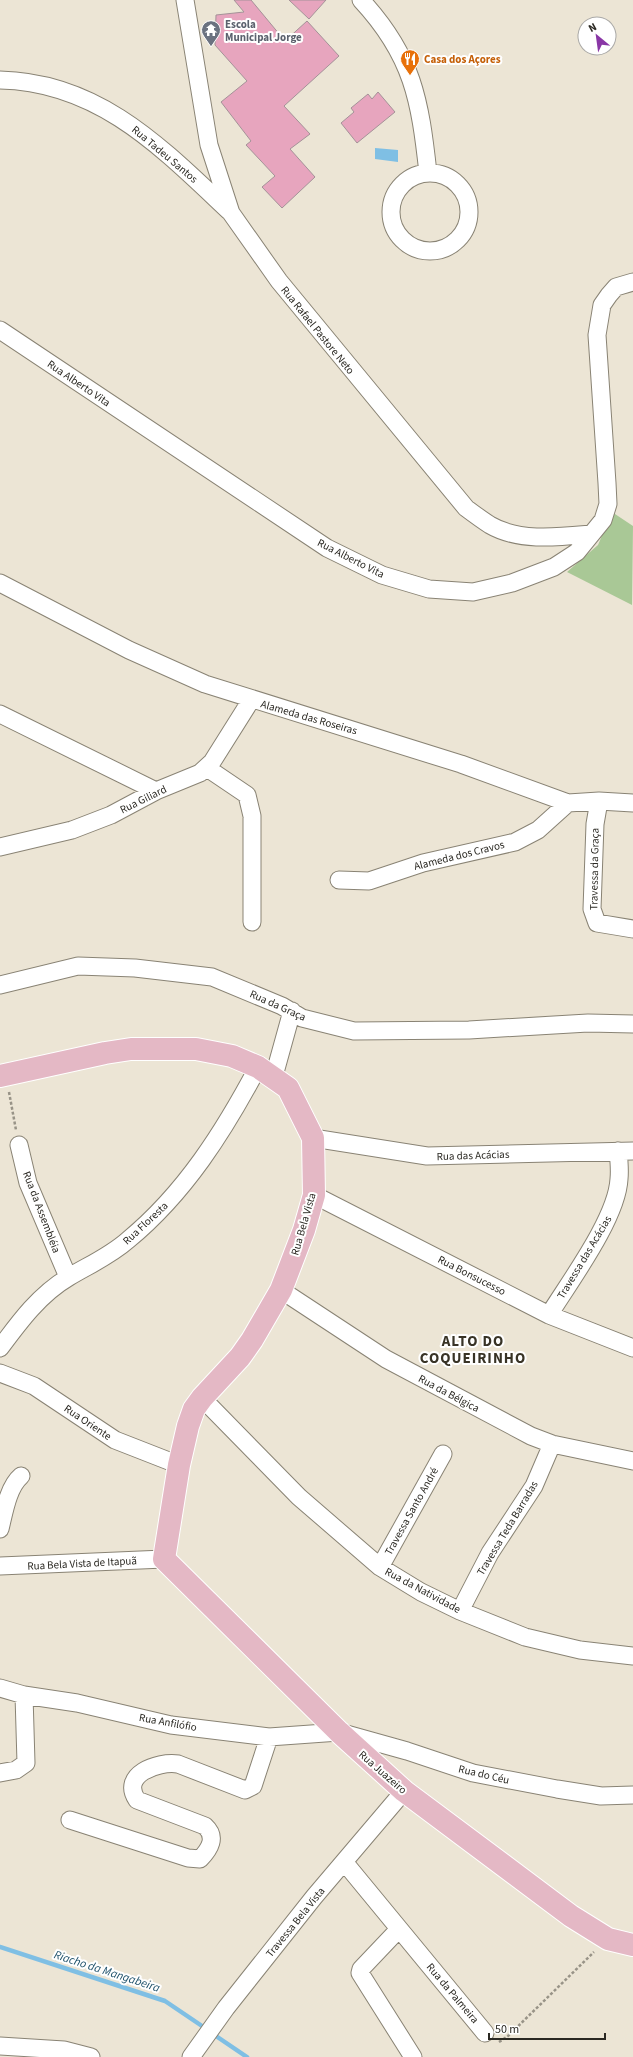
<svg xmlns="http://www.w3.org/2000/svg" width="633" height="2057" font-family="'Source Sans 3',sans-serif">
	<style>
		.green { fill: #a9c896 }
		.water { fill: #7fbfe4 }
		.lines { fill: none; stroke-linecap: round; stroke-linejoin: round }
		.stream { stroke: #7fbfe4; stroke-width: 4.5 }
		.building { fill: #e7a5be; stroke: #a49298 }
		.minor-casing { stroke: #898374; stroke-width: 19 }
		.major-casing { stroke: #fff; stroke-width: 24 }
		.path { stroke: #989387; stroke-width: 2.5; stroke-dasharray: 3 2; stroke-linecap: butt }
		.minor { stroke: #fff; stroke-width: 17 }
		.major { stroke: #e4b8c5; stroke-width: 22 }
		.labels { text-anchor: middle; stroke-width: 4; stroke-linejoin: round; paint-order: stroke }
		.worship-label { font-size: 11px; font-weight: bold; fill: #5b616d; stroke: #fff; text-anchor: start }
		.food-label { font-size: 11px; font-weight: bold; fill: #c56008; stroke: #fff; text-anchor: start }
		.street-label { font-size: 11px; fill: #2a2822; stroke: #fff }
		.water-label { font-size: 12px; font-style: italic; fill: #1c4f69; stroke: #fff }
		.district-label { font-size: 15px; font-weight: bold; letter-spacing: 1px; fill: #383326; stroke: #fff }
	</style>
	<rect width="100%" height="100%" fill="#ece5d5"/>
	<path class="green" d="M612,512L633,526L632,605L567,572L598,545Z"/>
	<path class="water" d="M375,148L398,150V162L375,159Z"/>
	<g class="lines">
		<path class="stream" d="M0,1947L165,2001L202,2026
			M213,2034L247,2057"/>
	</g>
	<path class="building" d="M234,0H251L285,41L307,21L339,56L284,106L310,134L290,149L315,177L282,208L262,187L275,176L246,145L251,141L221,102L247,81L215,45L216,15L244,12Z
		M289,0H326L309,19Z
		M378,92L395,112L357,143L341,123L354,112L351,108L368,94L372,99Z"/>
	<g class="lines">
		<g class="minor-casing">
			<path id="minor" d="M185,0L209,145L231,213L279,281L466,508C474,514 482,520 490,525C519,542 559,537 591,534
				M361,0C413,56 420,100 428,173
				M0,80C99,82 162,148 229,211
				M391 212a39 39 0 1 1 78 0a39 39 0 1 1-78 0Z
				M0,330L327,548L382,575L429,589L473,592L512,583L554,567L577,552L603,520L608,504L607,483L597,335L602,305L609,295L616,287L633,282
				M0,583L129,650L205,684L461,764L568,803L599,801L633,803
				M0,714L156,791
				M207,768L247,795L252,816V922
				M599,801L595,824L592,909L597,923L633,929
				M0,847L72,830L111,815L156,791L200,773L212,762L251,700
				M339,880L369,881L423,863L515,842L538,830L568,803
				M0,985L78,966L135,968L212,977L282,1006L302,1018L354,1031L469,1030L588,1023L633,1024
				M274,1076L292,1011
				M313,1138L427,1156L633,1151
				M19,1145L28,1183L68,1277
				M314,1195L549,1315L633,1348
				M281,1290L386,1359L531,1436L552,1444L633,1461
				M549,1315C570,1281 617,1218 619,1179C620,1169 619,1160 618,1151
				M0,1348C20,1321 40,1294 69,1277C89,1265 110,1256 128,1240C185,1193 224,1131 258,1067
				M0,1373L34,1386L115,1440L179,1465
				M202,1398L299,1497L380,1567L421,1592L460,1611L525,1637L580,1650L633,1656
				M0,1529C4,1513 8,1487 21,1476
				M0,1566L164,1559
				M380,1567L443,1454
				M460,1611L490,1553L534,1486L552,1444
				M0,1688L24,1695L77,1703L171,1725L269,1737L339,1732L407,1751L473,1773L557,1789L601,1796L633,1795
				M0,1773L16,1770L26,1763L24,1695
				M70,1820L188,1858L200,1859C210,1849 217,1837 205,1826L137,1800C120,1775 157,1761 178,1764L245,1790L253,1786L269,1737
				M345,1863L485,2033
				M399,1929L361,1969L360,1973L413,2057
				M0,2046L64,2050L91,2057
				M191,2057L226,2008L314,1897L404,1791"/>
		</g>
		<g class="major-casing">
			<path id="major" d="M0,1076L105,1053L131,1049H196L232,1056L258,1067L288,1088L313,1138L314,1195L304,1230L281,1290L252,1340L240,1357L202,1398L194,1409L188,1426L179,1465L164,1559L339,1732L404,1791L571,1916L608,1939L633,1945"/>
		</g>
		<path class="path" d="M9,1092L16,1130
			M499,2042L508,2036L594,1952"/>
		<use href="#minor" class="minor"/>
		<use href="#major" class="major"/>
	</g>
	<defs>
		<g id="temple-pin" transform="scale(1)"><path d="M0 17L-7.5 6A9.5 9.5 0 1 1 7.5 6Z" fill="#6b7280" stroke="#fff"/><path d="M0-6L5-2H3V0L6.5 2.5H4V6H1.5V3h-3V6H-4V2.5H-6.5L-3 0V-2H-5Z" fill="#fff"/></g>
		<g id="restaurant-pin" transform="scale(1)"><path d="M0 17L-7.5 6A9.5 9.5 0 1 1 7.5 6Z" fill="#e8710a" stroke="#fff"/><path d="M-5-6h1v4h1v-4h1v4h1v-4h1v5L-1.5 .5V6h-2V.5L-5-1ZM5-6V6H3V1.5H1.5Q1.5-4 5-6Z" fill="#fff"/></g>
	</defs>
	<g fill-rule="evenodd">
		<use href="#temple-pin" x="211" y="30"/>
		<use href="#restaurant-pin" x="410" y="59"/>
	</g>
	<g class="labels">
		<g class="worship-label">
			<text x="225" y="28">Escola<tspan x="225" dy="13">Municipal Jorge</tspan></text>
		</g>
		<g class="food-label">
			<text x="424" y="63">Casa dos Açores</text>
		</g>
		<g class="street-label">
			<text transform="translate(165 154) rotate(40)" y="4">Rua Tadeu Santos</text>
			<text transform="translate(318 330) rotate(51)" y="4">Rua Rafael Pastore Neto</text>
			<text transform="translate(79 383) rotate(34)" y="4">Rua Alberto Vita</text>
			<text transform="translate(351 558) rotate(27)" y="4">Rua Alberto Vita</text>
			<text transform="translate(309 717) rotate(16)" y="4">Alameda das Roseiras</text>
			<text transform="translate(143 799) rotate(-26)" y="4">Rua Giliard</text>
			<text transform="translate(459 855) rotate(-14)" y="4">Alameda dos Cravos</text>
			<text transform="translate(594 869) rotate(-89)" y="4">Travessa da Graça</text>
			<text transform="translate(278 1005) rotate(24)" y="4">Rua da Graça</text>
			<text transform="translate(473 1155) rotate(-2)" y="4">Rua das Acácias</text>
			<text transform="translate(42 1212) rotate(69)" y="4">Rua da Assembléia</text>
			<text transform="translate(145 1223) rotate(-43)" y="4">Rua Floresta</text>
			<text transform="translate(303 1224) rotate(-74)" y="4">Rua Bela Vista</text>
			<text transform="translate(584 1257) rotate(-59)" y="4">Travessa das Acácias</text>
			<text transform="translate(472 1275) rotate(27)" y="4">Rua Bonsucesso</text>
			<text transform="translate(449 1393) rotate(28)" y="4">Rua da Bélgica</text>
			<text transform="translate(88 1422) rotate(34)" y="4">Rua Oriente</text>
			<text transform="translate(411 1511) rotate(-61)" y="4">Travessa Santo André</text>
			<text transform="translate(507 1528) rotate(-59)" y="4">Travessa Teda Barradas</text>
			<text transform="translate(82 1563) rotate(-3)" y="4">Rua Bela Vista de Itapuã</text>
			<text transform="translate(423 1590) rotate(28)" y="4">Rua da Natividade</text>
			<text transform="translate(168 1722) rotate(10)" y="4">Rua Anfilófio</text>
			<text transform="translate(383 1772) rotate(41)" y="4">Rua Juazeiro</text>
			<text transform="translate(484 1774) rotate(13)" y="4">Rua do Céu</text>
			<text transform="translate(295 1922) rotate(-51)" y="4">Travessa Bela Vista</text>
			<text transform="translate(453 1993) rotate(50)" y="4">Rua da Palmeira</text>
		</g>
		<g class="water-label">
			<text transform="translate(107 1971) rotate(18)" y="4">Riacho da Mangabeira</text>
		</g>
		<g class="district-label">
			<text x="473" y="1346">ALTO DO<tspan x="473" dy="17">COQUEIRINHO</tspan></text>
		</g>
	</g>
	<g transform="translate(597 36) rotate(331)"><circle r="19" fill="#ffffff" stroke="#aaa9a7"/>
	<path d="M0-3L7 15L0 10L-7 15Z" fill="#8a37a6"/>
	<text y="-6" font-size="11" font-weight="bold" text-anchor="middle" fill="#2a2822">N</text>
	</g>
	<path d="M489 2033v6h116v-6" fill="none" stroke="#2a2822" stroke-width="2"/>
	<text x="495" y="2033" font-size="12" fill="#2a2822" stroke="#ffffff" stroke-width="3" paint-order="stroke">50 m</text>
</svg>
